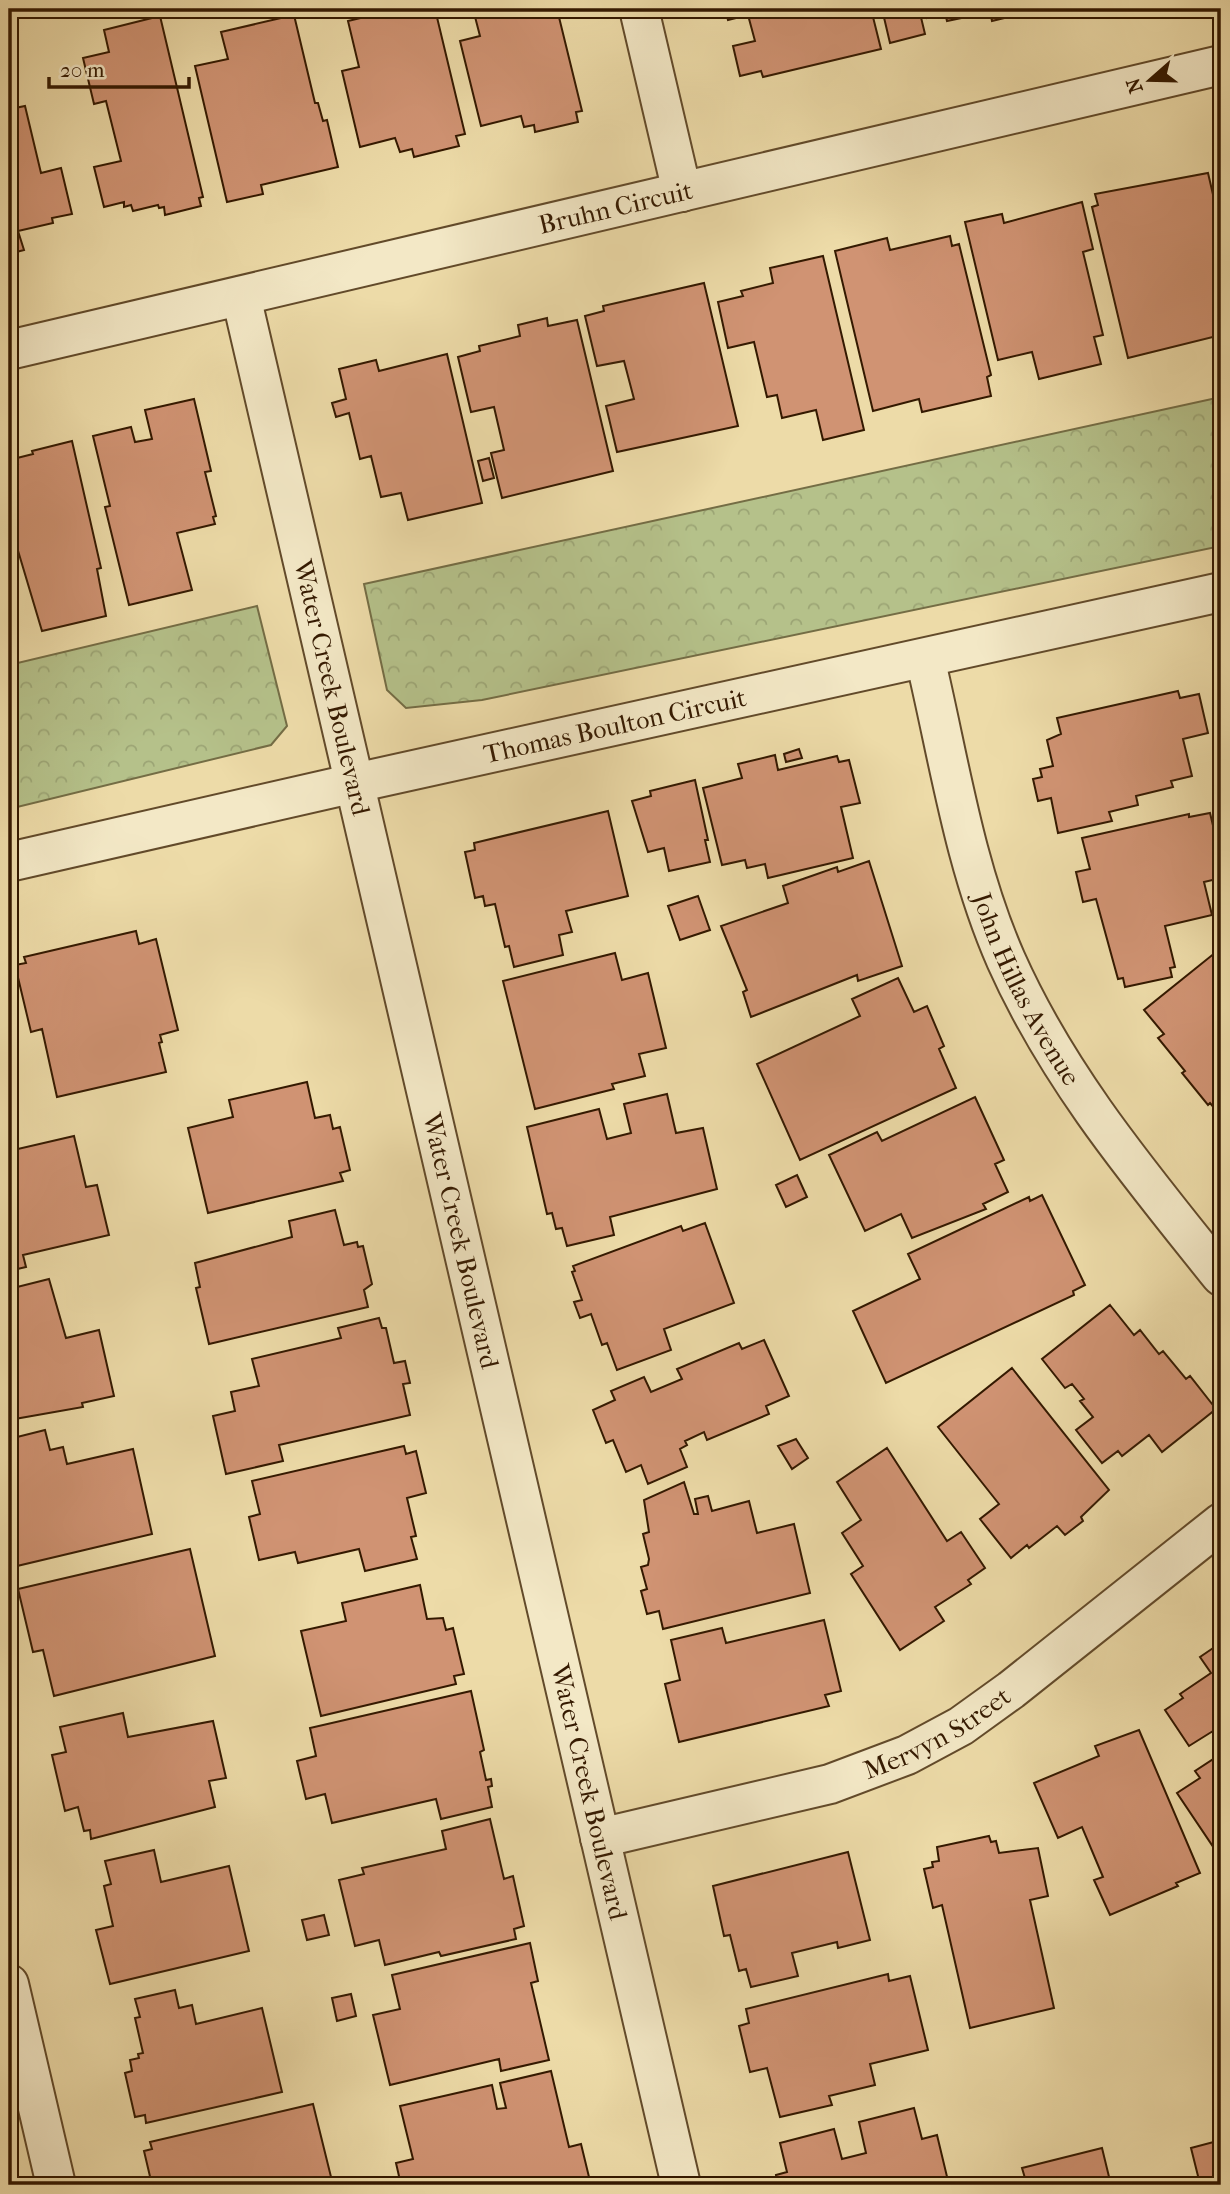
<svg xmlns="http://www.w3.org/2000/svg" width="1230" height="2194" font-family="'IM FELL French Canon',serif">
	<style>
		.forest { fill: url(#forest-crowns); stroke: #746d45; stroke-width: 2 }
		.building { fill: #d09373; stroke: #341900; stroke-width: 2 }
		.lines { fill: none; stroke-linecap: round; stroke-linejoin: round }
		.minor-casing { stroke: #624a2a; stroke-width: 42 }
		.minor { stroke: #f3e8c6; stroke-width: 38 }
		.labels { text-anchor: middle; stroke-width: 5; stroke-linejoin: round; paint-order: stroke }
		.street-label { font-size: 26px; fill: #341900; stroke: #f3e8c6 }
	</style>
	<defs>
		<pattern id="forest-crowns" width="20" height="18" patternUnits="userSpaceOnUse" patternTransform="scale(1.75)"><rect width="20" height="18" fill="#b5c18a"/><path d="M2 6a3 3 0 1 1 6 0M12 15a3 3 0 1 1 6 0" fill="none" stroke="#9ca575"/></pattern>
	</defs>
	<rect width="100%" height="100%" fill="#eddba8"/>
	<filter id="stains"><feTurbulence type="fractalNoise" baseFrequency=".00286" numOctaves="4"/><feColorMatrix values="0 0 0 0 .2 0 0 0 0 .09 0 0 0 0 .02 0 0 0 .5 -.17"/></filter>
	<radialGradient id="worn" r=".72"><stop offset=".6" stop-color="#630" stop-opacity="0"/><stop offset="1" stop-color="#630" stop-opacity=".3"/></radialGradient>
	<path class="forest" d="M1221,397V546L482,700L406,708L387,690L364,584Z
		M257,606L287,726L271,745L9,809V665Z"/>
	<path class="building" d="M398,9H435L465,134L456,136L459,146L414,157L412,149L400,152L395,138L360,147L342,71L359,67L348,21Z
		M473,9H557L582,111L576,112L578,122L535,132L534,125L524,127L521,116L481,126L460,41L480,36Z
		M725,9H871L881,49L763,77L761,71L740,76L733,46L755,41L748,15L728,20Z
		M882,9H919L925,34L890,43Z
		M925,9H1033L1034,11L992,21L990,12L947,21L945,13L927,18Z
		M294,15L315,103H318L323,121L327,120L338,167L261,185L263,194L227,202L195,66L228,59L221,32Z
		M160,16L203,197L199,198L201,206L165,215L164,207L159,208L158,205L133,211L131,205L124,207V202L104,207L94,167L121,161L106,101L94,104L83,58L109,52L104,30Z
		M9,78L15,108L25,106L41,173L61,168L72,214L52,218L53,223L18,231L24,250L9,254Z
		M1208,173L1221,229V335L1128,358L1092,207L1098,205L1095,194Z
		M1082,202L1093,249L1083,252L1103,335L1094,337L1101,364L1039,379L1032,352L998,360L965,222L1002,214L1004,223Z
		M950,236L952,246L959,244L991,375L987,377L991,396L922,412L919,399L873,411L835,251L887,238L890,250Z
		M823,256L864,430L823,440L816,410L782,418L777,395L767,397L754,342L728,348L718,302L743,296L741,291L773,283L770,268Z
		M704,283L738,426L617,452L606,406L634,399L624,361L597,366L585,316L604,311L603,306Z
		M547,318L548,326L577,320L613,471L502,498L491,453L504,450L494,407L471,412L458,357L480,351L479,346L520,336L518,325Z
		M447,354L482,503L408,520L401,493L381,497L371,456L360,459L349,413L336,417L332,403L346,399L339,369L376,360L379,371Z
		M194,399L211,471L205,472L216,516L213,517L215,524L177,533L192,590L129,605L105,507L110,506L93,436L131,427L135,442L152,439L145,410Z
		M72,441L101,568L97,569L106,616L42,631L16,544L9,546V466L18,464L17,458L33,454L32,451Z
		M489,458L494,478L483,481L478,461Z
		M1178,691L1180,698L1199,694L1208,733L1183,739L1192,776L1171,781L1173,787L1136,796L1138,805L1109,812L1112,821L1058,833L1051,798L1038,801L1033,779L1042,777L1040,769L1053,766L1047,740L1061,734L1057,718Z
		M799,749L802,758L786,762L784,754Z
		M775,755L778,770L837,756L839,762L849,760L860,803L841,807L853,858L768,878L765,864L747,868L745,860L722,865L703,788L742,778L738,764Z
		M695,780L708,840H705L710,862L669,871L664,848L648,852L632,801L651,796L650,791Z
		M608,811L628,896L566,911L572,932L559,935L563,955L514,967L509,946L505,947L495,904L485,906L483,896L475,898L465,852L475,850L474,843Z
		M1210,813L1216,838L1221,837V878L1204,882L1212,915L1165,926L1175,967L1170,968L1172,977L1125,987L1123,978L1118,979L1096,899L1083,902L1076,872L1090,869L1082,838L1189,814V817Z
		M869,861L902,966L858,981L857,975L751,1017L743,992L747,990L721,926L788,903L783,886L837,867L838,872Z
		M698,896L710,930L680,940L668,906Z
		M136,931L139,944L156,939L178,1030L160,1035L162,1042L159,1043L166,1072L57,1097L42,1029L31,1032L15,965L26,963L24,957Z
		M1221,948V1116L1210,1103L1208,1105L1182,1073L1185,1071L1158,1038L1164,1034L1144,1010Z
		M615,953L622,980L648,973L666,1048L639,1054L645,1076L612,1084L614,1089L535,1109L503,981Z
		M898,978L914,1012L927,1006L944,1046L939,1049L956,1088L800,1160L757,1064L860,1016L852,999Z
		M307,1082L315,1118L330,1115L333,1129L340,1127L350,1170L340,1173L343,1181L208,1213L188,1128L233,1117L229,1100Z
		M667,1094L676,1133L703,1128L717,1189L610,1217L614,1235L567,1246L562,1228L556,1229L552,1213L547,1214L527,1127L599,1109L607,1139L631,1133L624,1104Z
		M975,1097L1004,1160L995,1164L1008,1192L983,1204L986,1209L912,1238L901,1214L865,1231L829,1155L877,1132L882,1141Z
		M74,1136L86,1187L97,1185L109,1235L23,1255L26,1267L9,1271V1151Z
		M797,1175L807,1197L786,1207L776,1185Z
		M1042,1195L1085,1285L1073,1291L1074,1295L886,1383L853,1311L920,1279L908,1254L1029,1197L1030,1201Z
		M335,1210L344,1245L357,1242L358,1247L363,1246L372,1284L364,1290L368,1307L209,1344L196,1288L200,1287L195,1263L292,1237L289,1221Z
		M705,1223L734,1303L664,1329L671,1350L617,1370L607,1343L602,1345L591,1314L580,1318L574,1302L582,1300L572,1272L575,1271L573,1266L681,1226L683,1231Z
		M49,1279L66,1338L99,1330L114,1396L82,1403L83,1407L9,1420V1289Z
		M1110,1305L1134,1335L1140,1330L1159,1354L1163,1351L1186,1379L1190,1376L1216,1409L1162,1452L1149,1435L1122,1456L1118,1451L1102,1463L1076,1430L1093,1417L1080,1401L1084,1399L1072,1384L1065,1388L1042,1359Z
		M379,1318L382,1328H386L394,1363L405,1361L410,1383L403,1384L410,1415L279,1445L283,1461L226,1474L213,1416L235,1411L231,1392L259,1386L252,1359L341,1338L338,1328Z
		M764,1340L789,1396L766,1406L769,1414L707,1440L704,1432L685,1441L687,1445L680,1449L687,1467L648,1484L641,1465L626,1472L613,1440L606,1443L593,1410L615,1400L611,1391L644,1377L651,1392L682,1379L677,1369L739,1343L742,1349Z
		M1012,1368L1109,1490L1081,1517L1083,1521L1065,1535L1057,1526L1029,1548L1027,1545L1011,1558L980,1519L999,1504L938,1427Z
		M45,1430L50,1450L63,1447L67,1464L133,1449L152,1534L17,1566L14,1556L9,1558V1497L12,1496L9,1479V1439Z
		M796,1439L808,1458L792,1469L778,1446Z
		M404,1446L406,1454L416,1451L426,1493L407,1498L416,1536L411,1537L417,1559L365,1571L359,1549L298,1563L295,1552L259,1560L249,1517L260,1514L252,1481Z
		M887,1448L947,1541L961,1532L985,1568L968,1580L971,1584L935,1607L944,1621L900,1650L851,1574L863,1566L842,1533L861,1520L837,1482Z
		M684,1482L694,1514H698L695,1499L708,1496L712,1511L749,1501L757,1533L794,1524L810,1593L663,1629L659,1611L647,1614L641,1591L647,1589L641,1567L648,1565L649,1559L643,1534L649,1532L644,1500Z
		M190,1549L215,1656L54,1696L43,1650L33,1652L18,1589Z
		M420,1585L427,1619L443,1618L446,1630L453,1628L464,1674L454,1676L456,1684L321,1716L301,1631L346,1621L342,1603Z
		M824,1620L841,1691L825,1695L829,1706L679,1742L665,1684L680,1680L671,1640L722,1628L726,1643Z
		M1219,1644L1221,1742L1213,1731L1189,1746L1165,1710L1183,1698L1180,1694L1211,1673L1200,1657Z
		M471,1691L484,1750L480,1752L486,1780L491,1779L492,1786L488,1787L492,1807L441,1819L436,1799L332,1823L325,1794L306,1799L297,1761L316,1756L310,1728Z
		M123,1713L128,1737L213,1721L226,1778L209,1781L215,1807L91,1839L90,1830L84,1831L78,1807L65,1811L52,1755L66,1752L60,1727Z
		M1139,1730L1200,1873L1176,1883L1178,1886L1110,1915L1094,1880L1103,1877L1082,1827L1058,1838L1034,1783L1099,1756L1095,1746Z
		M1218,1756L1221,1761V1852L1218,1854L1177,1793L1200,1778L1195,1771Z
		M490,1819L504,1879L513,1876L524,1926L514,1929L516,1939L441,1956L439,1952L385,1965L379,1940L355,1946L339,1880L364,1874L362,1868L446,1849L442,1831Z
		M989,1836L991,1842L996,1841L999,1853L1038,1848L1048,1896L1030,1900L1054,2008L970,2028L942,1905L933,1908L924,1869L933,1867L932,1862L939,1861L937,1847Z
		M154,1850L161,1882L229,1866L249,1951L110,1984L96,1930L113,1926L104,1886L111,1884L105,1861Z
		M848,1852L870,1940L838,1948L837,1942L792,1953L798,1976L751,1987L746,1969L739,1971L730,1935L724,1936L713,1886Z
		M324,1915L329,1935L307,1940L302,1920Z
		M530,1943L538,1981L531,1983L549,2060L501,2071L499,2059L390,2085L373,2015L400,2009L392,1975Z
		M888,1974L889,1981L910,1976L928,2050L870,2064L875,2085L829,2096L832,2105L780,2117L767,2068L750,2072L739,2026L749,2023L746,2009Z
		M175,1990L179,2008L192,2005L196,2024L262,2008L282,2092L146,2123L145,2115L135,2117L125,2073L132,2071L130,2060L139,2058L138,2054L143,2053L135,2018L140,2017L135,1999Z
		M351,1994L356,2016L337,2021L332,1998Z
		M551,2071L569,2147L581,2144L589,2177L588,2184L401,2185L396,2163L413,2159L400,2106L492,2085L497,2109L506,2108L500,2083Z
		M313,2104L333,2185H152L144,2151L152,2149L150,2142Z
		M914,2108L922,2139L937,2135L949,2185H778L776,2175L787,2172L780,2143L834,2129L842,2159L866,2153L859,2122Z
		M1221,2140V2185H1195L1200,2184L1191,2148Z
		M1102,2148L1111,2185H1027L1022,2168Z"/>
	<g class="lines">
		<g class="minor-casing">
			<g id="minor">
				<path d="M639,9L682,192"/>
				<path id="s1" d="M241,296L681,2185"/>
				<path id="s2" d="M9,350L1221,65"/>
				<path id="s3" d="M925,658C949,759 964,865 1006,960C1059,1079 1141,1176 1221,1276"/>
				<path id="s4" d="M9,862L355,783L1221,592"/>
				<path id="s5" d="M600,1838L830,1784L907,1755L961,1726L1011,1690L1221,1523"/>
				<path d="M9,1984L56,2185"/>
			</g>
		</g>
		<use href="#minor" class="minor"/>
	</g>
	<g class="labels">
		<g class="street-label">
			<text dy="9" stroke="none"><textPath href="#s2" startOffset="623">Bruhn Circuit</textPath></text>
			<text dy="9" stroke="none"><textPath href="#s1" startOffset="402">Water Creek Boulevard</textPath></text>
			<text dy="9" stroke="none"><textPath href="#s4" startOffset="621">Thomas Boulton Circuit</textPath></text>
			<text dy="9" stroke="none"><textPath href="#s3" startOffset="348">John Hillas Avenue</textPath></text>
			<text dy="9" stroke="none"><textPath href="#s1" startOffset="970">Water Creek Boulevard</textPath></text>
			<text dy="9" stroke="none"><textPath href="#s5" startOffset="355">Mervyn Street</textPath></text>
			<text dy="9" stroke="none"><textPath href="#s1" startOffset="1536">Water Creek Boulevard</textPath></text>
		</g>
	</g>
	<rect width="1230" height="2194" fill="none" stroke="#eddba8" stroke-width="35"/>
	<rect x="10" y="10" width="1209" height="2173" fill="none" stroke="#341900" stroke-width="3.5"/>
	<rect x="18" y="18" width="1195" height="2159" fill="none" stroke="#341900" stroke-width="2"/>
	<g transform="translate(1150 80) rotate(250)" stroke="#f3e8c6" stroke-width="5" paint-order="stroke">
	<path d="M0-5L12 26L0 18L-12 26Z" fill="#341900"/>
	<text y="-10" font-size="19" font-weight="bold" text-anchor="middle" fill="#341900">N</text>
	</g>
	<path d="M49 77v10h140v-10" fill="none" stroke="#341900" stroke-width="3.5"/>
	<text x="60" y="77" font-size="21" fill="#341900" stroke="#f3e8c6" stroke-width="5" paint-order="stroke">20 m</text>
	<rect width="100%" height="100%" filter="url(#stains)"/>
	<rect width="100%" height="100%" fill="url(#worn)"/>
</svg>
